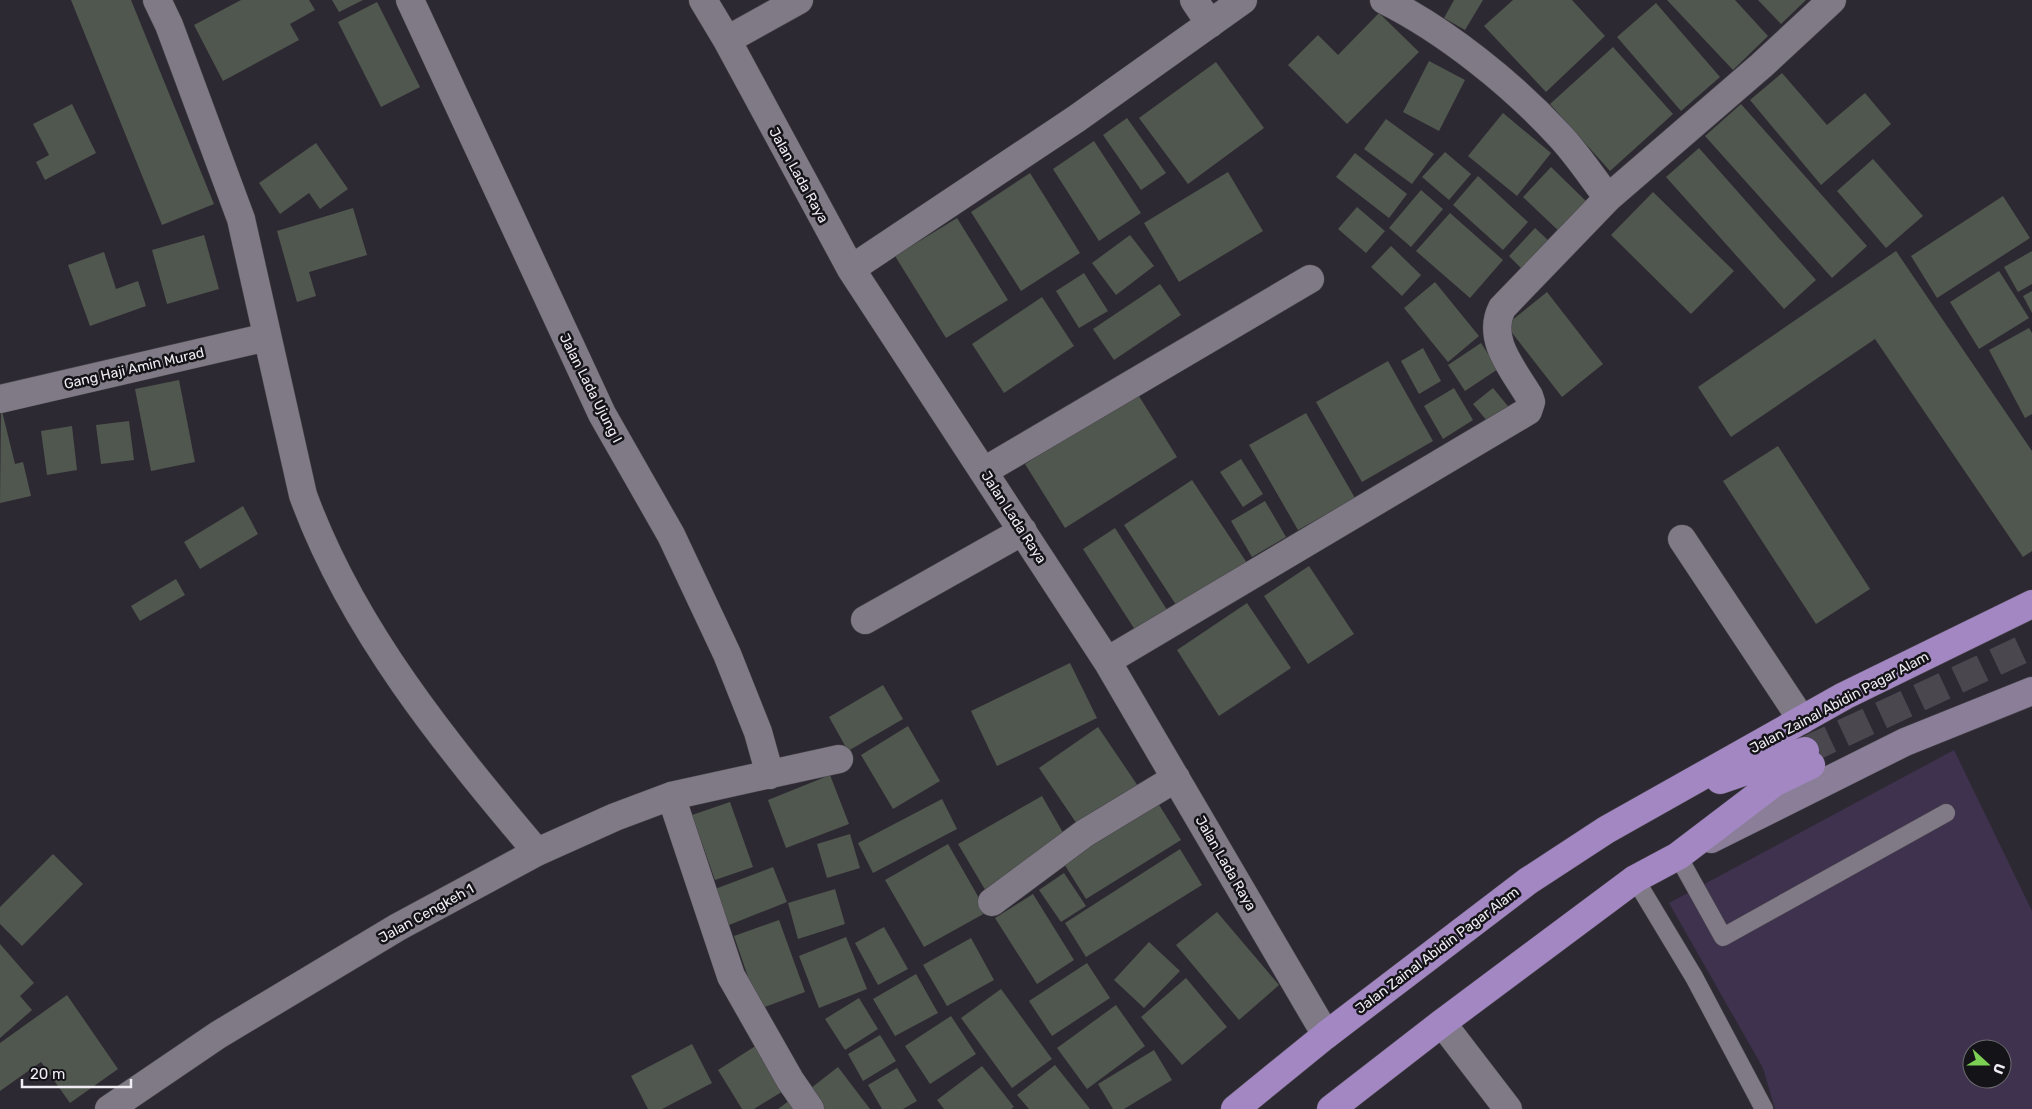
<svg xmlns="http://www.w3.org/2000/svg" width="2032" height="1109" font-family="Rubik,sans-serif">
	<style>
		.green { fill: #3f324e; fill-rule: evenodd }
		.building { fill: #50574e }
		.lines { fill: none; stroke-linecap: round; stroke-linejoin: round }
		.highway-tunnel { stroke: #4a474f; stroke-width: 28; stroke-dasharray: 28 14; stroke-linecap: butt }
		.lane-casing { stroke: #4a474e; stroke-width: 19 }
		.street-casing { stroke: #4a474e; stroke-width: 29 }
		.secondary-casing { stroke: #4a474e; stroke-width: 29 }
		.highway-casing { stroke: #4a474e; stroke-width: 29 }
		.lane { stroke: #7f7a85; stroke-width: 18 }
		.street { stroke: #7f7a85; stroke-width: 28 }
		.secondary { stroke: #8a7e98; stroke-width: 28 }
		.highway { stroke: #a387c3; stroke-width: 28 }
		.labels { text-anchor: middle; stroke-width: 5; stroke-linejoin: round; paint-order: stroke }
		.street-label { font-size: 14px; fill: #f0eef4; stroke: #141317 }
	</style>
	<rect width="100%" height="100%" fill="#2d2932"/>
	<path class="green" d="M1954,750L2032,911V1109H1775L1763,1068L1669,903ZM1972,1049H2002V1079H1972Z"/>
	<path class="building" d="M71,0H131L214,204L162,225Z
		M241,0H309L315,10L290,24L299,40L223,81L194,25Z
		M332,0H363L339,12Z
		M1454,0H1483L1465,30L1444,18Z
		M1513,0H1572L1605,36L1546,92L1484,26Z
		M1667,0H1735L1768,36L1733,70Z
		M1758,0H1806L1781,24Z
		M377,2L420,87L381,107L338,22Z
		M1656,3L1720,77L1681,111L1617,37Z
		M1379,13L1419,52L1347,124L1288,65L1318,35L1338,55Z
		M1613,47L1673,114L1610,171L1550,104Z
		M1429,61L1465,80L1439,131L1403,112Z
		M1216,62L1264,128L1188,184L1139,118Z
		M1782,73L1827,125L1865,93L1891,124L1821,185L1750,100Z
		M72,104L96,153L45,180L36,162L49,155L33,124Z
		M1741,104L1867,246L1832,278L1705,136Z
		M1503,113L1551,153L1517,196L1468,156Z
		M1127,118L1166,173L1141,190L1103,135Z
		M1386,119L1434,154L1412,184L1364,149Z
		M1094,141L1141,213L1099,241L1053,169Z
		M316,143L348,189L320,209L309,193L280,214L259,183Z
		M1699,148L1816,280L1784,309L1666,177Z
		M1445,152L1471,174L1449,200L1422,177Z
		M1355,153L1407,194L1389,218L1336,177Z
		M1873,159L1923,216L1886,248L1837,191Z
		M1551,167L1590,205L1563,235L1523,197Z
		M1228,172L1263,231L1179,282L1144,223Z
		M1030,173L1080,253L1021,291L971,212Z
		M1478,176L1528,222L1503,250L1453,205Z
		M1421,190L1443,209L1411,247L1389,228Z
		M1653,192L1734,271L1691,314L1611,235Z
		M2003,196L2030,238L1937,298L1911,256Z
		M1357,207L1385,231L1366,253L1338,229Z
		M353,208L367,255L309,272L316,296L297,302L277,231Z
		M1450,213L1503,260L1470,298L1416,251Z
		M957,218L1008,300L946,338L895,256Z
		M1535,228L1551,243L1524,271L1509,256Z
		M204,235L219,289L167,304L152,250Z
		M1130,235L1154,266L1116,295L1092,263Z
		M1391,246L1421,275L1402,296L1371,267Z
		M1896,251L2032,451V551L2023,557L1875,339L1731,437L1698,387Z
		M2032,251V284L2018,292L2004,267Z
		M104,252L116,289L138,281L146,306L90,326L68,265Z
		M1999,271L2029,318L1979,349L1950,302Z
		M1084,273L1108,311L1079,328L1056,291Z
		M1435,282L1479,336L1448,362L1404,308Z
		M1160,284L1181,315L1114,360L1093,329Z
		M2032,291V313L2023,296Z
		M1547,292L1603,364L1562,397L1506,325Z
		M1042,297L1074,346L1004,393L972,344Z
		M2029,328L2032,333V414L2025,418L1989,350Z
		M1481,343L1498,369L1465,391L1448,365Z
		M1423,348L1441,381L1419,394L1401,361Z
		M1388,361L1433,441L1362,482L1316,402Z
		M179,380L195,462L151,471L135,389Z
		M1454,388L1473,420L1443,439L1424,406Z
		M1493,388L1512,411L1492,427L1473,404Z
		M1137,393L1177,457L1065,528L1025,464Z
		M1,407L15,464L23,462L31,496L0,503Z
		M1306,413L1355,498L1298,530L1249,445Z
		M129,421L134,460L101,464L96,425Z
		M72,426L77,470L47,475L41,431Z
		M1778,446L1870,589L1816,624L1723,481Z
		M1241,459L1263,494L1243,507L1220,472Z
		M1192,480L1249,566L1180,611L1124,525Z
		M1265,501L1286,537L1252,557L1231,521Z
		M243,506L258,534L200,569L184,542Z
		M1115,528L1169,613L1137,633L1083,549Z
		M1309,566L1354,634L1308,664L1264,596Z
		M176,579L185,595L140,621L131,606Z
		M1247,603L1291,668L1219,716L1177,650Z
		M1070,663L1097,718L997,766L971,711Z
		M883,685L903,719L848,751L829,717Z
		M908,726L940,781L893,809L861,755Z
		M1098,727L1138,786L1079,827L1039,768Z
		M830,775L849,824L786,848L768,800Z
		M1042,796L1066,838L987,893L958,844Z
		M942,799L957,829L873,873L858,843Z
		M1156,800L1181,840L1086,899L1061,859Z
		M730,802L753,867L715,880L692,815Z
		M850,834L860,868L827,878L817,844Z
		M948,844L987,912L924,947L885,880Z
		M1180,849L1202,885L1086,957L1065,923Z
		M53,854L83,884L22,946L0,924V907Z
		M773,867L787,902L729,925L715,889Z
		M1064,873L1086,906L1061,922L1039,890Z
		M835,889L845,924L798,939L788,903Z
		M1033,894L1074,960L1037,984L995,918Z
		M1217,912L1279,985L1239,1020L1176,945Z
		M779,920L805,992L759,1009L734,936Z
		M884,927L908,969L878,985L855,943Z
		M846,937L867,989L819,1008L799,956Z
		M971,938L994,980L947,1006L923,965Z
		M1149,942L1180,971L1144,1008L1114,980Z
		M0,944L34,983L20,996L32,1010L0,1038Z
		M1087,963L1110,998L1052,1036L1029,1001Z
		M916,974L938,1013L895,1036L873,999Z
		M1186,978L1227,1027L1182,1065L1141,1017Z
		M1001,989L1052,1059L1012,1088L961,1018Z
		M67,995L118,1069L70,1103L41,1062L0,1091V1043Z
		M859,998L878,1029L845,1050L825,1019Z
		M1116,1005L1145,1046L1087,1089L1057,1048Z
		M951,1016L976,1054L930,1084L905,1046Z
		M880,1035L896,1061L863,1081L848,1054Z
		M692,1044L712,1083L662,1109H648L631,1076Z
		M757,1045L785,1090L754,1109H742L718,1070Z
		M1154,1050L1172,1080L1124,1109H1113L1098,1084Z
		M1055,1065L1090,1109H1029L1017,1095Z
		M982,1066L1014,1107L1011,1109H944L937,1100Z
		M838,1067L870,1109H819L806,1092Z
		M897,1068L917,1101L903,1109H882L868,1085Z
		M790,1100L796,1109H778Z"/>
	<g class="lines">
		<path class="highway-tunnel" d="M1805,751L2032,645"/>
		<g class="lane-casing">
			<path id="lane" d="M1678,856L1723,937L1946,813
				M1635,879L1694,977L1764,1109"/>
		</g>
		<g class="street-casing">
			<path id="street" d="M157,0L169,25L241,219L303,495C352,630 446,744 537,852
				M410,0L602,414L671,535L727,654L758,732L770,775
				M703,0L727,40L851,269L1107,661L1326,1035
				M1194,0L1210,24
				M1384,0C1446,31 1512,84 1559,135C1577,154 1592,177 1608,198
				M727,40L799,0
				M851,269L1076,119L1243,0
				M0,399L267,337
				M984,471L1310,279
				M1682,539L1802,720
				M865,620L1023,531
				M1107,661L1528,411L1531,402L1529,396C1513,369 1486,339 1502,308L1608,198L1762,65L1832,0
				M671,796L731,976L790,1080L810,1109
				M992,902L1085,833L1176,778
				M1442,1023L1508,1109
				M109,1109L218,1035L398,927L537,852L615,817L671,796L839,759"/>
		</g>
		<g class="secondary-casing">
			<path id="secondary" d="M1711,839L1905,742L2032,691"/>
		</g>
		<g class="highway-casing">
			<path id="highway" d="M1720,780L1805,751
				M1235,1109L1326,1035L1528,881L1606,830L1844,696L2032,604
				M1331,1109L1442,1023L1635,879L1678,856L1774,783L1811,765"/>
		</g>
		<use href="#lane" class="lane"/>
		<use href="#street" class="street"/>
		<use href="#secondary" class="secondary"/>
		<use href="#highway" class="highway"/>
	</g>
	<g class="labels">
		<g class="street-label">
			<text transform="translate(799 175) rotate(61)" y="5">Jalan Lada Raya</text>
			<text transform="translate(134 368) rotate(-13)" y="5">Gang Haji Amin Murad</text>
			<text transform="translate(591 388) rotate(63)" y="5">Jalan Lada Ujung I</text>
			<text transform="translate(1014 517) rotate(57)" y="5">Jalan Lada Raya</text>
			<text transform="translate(1839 702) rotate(-28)" y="5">Jalan Zainal Abidin Pagar Alam</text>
			<text transform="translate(1226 863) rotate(60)" y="5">Jalan Lada Raya</text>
			<text transform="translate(426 913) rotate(-29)" y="5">Jalan Cengkeh 1</text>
			<text transform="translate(1437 950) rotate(-37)" y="5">Jalan Zainal Abidin Pagar Alam</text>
		</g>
	</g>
	<g transform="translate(1987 1064) rotate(111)"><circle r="24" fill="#141317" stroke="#6c6b6f"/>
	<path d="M0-4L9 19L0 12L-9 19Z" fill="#7cd155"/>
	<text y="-8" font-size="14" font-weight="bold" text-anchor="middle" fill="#f0eef4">U</text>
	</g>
	<path d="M22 1079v8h109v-8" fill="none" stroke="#f0eef4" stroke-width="2.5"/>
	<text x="30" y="1079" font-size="15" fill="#f0eef4" stroke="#141317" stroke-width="4" paint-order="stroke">20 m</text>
</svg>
